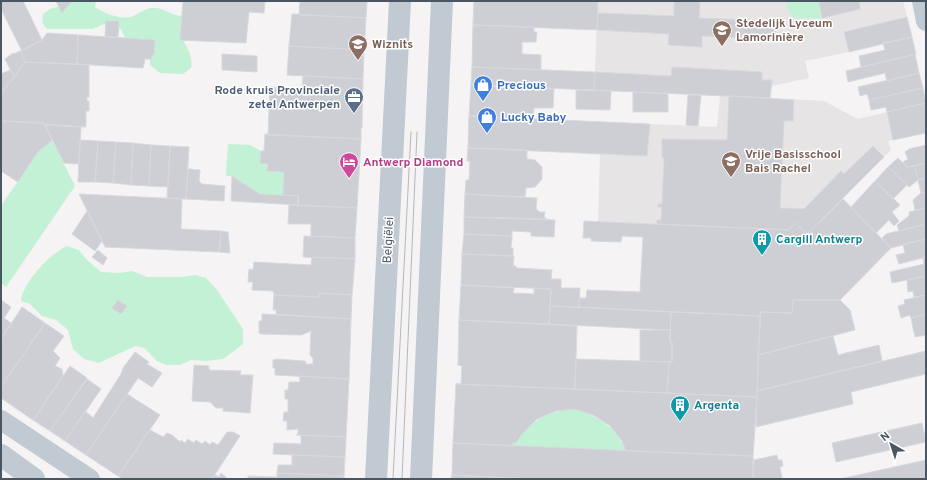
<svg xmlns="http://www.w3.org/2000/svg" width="927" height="480" font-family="Overpass,sans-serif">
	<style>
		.education { fill: #e6e4e5 }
		.green { fill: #c3f1d5 }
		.building { fill: #cdcfd5; stroke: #d7d9de }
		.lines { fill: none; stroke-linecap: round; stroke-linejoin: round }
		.minor { stroke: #c1cad2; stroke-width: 20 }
		.tertiary { stroke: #c1cad2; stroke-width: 22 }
		.tram { stroke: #b5b8bd; stroke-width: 1 }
		.labels { text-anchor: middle; stroke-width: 3; stroke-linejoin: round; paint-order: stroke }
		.education-label { font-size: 12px; font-weight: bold; fill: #785e54; stroke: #fff; text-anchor: start }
		.shop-label { font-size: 12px; font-weight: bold; fill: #366cbe; stroke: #fff; text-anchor: start }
		.service-label { font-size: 12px; font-weight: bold; fill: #4e5e75; stroke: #fff; text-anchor: end }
		.hotel-label { font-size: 12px; font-weight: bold; fill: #b23c85; stroke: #fff; text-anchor: start }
		.culture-label { font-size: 12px; font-weight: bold; fill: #0d838f; stroke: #fff; text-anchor: start }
		.street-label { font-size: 12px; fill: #4a5661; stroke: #fff }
	</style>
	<rect width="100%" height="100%" fill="#f5f3f3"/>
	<path class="education" d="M598,1H903L907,17L844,32L849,52L805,61L809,78L772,86L770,98L824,101L858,119L926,103V133L888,141L891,150L807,234L796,223L789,230L598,222L600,154L647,156L650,124L717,127L720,96L594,90Z"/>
	<path class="green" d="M76,1H96L95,7C103,13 123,21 133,16C139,14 144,9 151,8C162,6 170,16 184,16L190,34L184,42C189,51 193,58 191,68L183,74L160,73L150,65L149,54C139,48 124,43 122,30L109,24L101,25L93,29H47C42,24 42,21 43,14L50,9Z
		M787,1H819L822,18H794L786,7Z
		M52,140L75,186L6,287L1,283V206L37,153Z
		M228,144L250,145L261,151L260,163L268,164L267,171L284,172L283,195L260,194L232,176H226Z
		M67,246L79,250L87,260L101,272L120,273L132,271L147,277H183L195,275L206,278L217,290L243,329V344L223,359L206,361L191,360L180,365H166L157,361L144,348L135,346L99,363L84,359L73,349L68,330L56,320L42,316L30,304L21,301C23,282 50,254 67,246Z
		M575,409C599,417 616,427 626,451L513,446V442C535,420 543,412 575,409Z"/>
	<path class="building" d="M1,1H23L42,40L22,51L1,9Z
		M56,1H72L62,13Z
		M183,1H265L264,13L249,12L246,43L180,40Z
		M300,1H367L366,18L299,15Z
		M474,1H598L597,30L473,25Z
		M674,1H700L699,18L776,21L775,39L702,36V47L668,45L669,34L597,30L598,13L674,16Z
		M819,1H859L860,9L822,18Z
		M292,14L366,18L364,50L289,46Z
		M907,17L912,37L849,52L844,32Z
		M106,21H119L118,37H105Z
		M473,25L534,27V32H537L536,42H522V54L541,55V70L472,67Z
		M47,33L78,35L77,64L25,62L20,51L42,40Z
		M78,35L155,40L154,55H152V59H145L143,68L77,64Z
		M912,37L916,54L861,67L859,56L885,50L883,43Z
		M289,46L364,50L363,79L287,75Z
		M20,51L25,62L14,77L5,59L13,53L14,54Z
		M222,54L257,56V72L222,70Z
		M915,54L919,73L887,81L885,73L848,82L846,71Z
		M25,62L89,65V97H87V101H89V111H86V127L1,121V93Z
		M472,67L595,72L594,90L471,85Z
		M672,67L762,72V80H772L770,98L594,90L595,72L671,76Z
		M10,70L14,77L1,93V74Z
		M919,73L923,88L869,100L867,94L860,96L858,87Z
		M303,76L363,79L362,128H361V139L268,135L270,87L302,89Z
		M471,85L554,89L553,108H534L533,119L469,116Z
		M923,88L926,103L887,112L886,107L871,110L869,100Z
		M576,90L611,91L610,110L576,109Z
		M633,92L668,94V112H633Z
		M688,95H701L698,126L686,125Z
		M729,96L794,100L793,121H784L780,208L804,209L841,171L844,174L873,146L884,157L807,234L795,223L789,230L657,224V220H661L662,207H658V204H662L664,159L662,157V139L727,140Z
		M926,103V133L893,140L887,112Z
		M469,116L650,124L647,156L468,148Z
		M1,121L43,122L52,140L37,153L18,182L1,171Z
		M45,125L81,127L79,164L64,163Z
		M265,134L361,139L357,208L298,205V196L283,195L284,172L267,171L268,164L260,163L261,151H264Z
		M80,140L98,141L95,182H78Z
		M98,141L116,142L113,183L95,182Z
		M116,142L133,143L131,185L113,183Z
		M133,143L151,145L149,186L131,185Z
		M151,145L170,146L168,187L149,186Z
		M926,145V163L907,167L903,162L908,159L905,152L909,149Z
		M170,146L189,147L186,199L167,198Z
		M468,148L527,150V159L535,160L542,167V179L535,187L526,188L525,197L465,194L466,180H469L470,162L467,161Z
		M898,158L907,167L915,166L918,180L909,187L888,167Z
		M926,163V178L918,180L915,166Z
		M888,167L907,185L893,199L875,181Z
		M188,169L200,170L199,181L202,184L225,186L224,201L186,199Z
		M232,176L260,194L298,196V205L231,201Z
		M926,178V192L921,193L918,180Z
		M875,181L900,205L892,212L899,221L894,226L889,220L876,233L851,207Z
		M926,192V208L915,210L913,200L921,193Z
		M79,194L182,199L181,229L221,231L219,252L105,247Z
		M465,194L537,198L536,209L540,212H545L544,217L547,219L464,217Z
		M843,199L891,248L840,300H793L792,313L761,312L760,316L579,307V298H586L587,290L640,292L643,237L622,236L621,242L591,241V238H583L584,221L789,230L795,223L807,234Z
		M289,205L357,208L355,238L311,236V224H288Z
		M926,208V224L899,231L897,225L909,216V212Z
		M87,211L102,241L95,251L72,234Z
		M464,217L555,220L554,237L531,236V232L512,231V236L464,234Z
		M926,224V239L891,248L882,238L886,234Z
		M221,231L228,232L230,253L219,252Z
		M464,234L512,236L511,248H513V256L462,254Z
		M304,236L355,238V259L303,257Z
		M926,239V257L899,264L896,255L905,253L903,244Z
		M98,250L107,258L103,265L92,257Z
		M462,254L514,256L513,266H516V268L552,270L551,279H561V288H580L579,307L550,306L551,289L461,285Z
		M312,257L355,259L352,295L320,293L319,297L274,295L273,291L252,290L253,282H248L249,269L253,270L254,262L311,265Z
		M926,257V276L892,283L890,272L924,264L923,258Z
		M926,276V295L914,297L913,291L908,292L907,280Z
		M461,285L514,288L513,293L534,294V288L551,289L549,324L459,320Z
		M320,293L352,295L351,319L276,314V310H273L274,295L319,297Z
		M926,295V314L911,318L910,315L901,318L898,306L905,304L904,300Z
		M1,300L11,307L4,318L11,323L1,339Z
		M118,300L127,306L121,314L112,308Z
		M793,300H840L850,310L855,330L758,355L761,312L792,313Z
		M550,306L671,312L670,330L549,324Z
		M22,307L45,323L1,387V339Z
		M671,312L760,316L757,397L667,393L669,361L672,362V342H670Z
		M262,314L351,319L349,379L275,375V368H273V360L276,359L305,361L306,364H313V358L310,355L311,331L301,335L261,334L259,333V321H262Z
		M926,314V335L915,337L911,318Z
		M459,320L577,326L575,389L456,384H461L462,366L458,365Z
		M45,323L64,336L53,351L60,358L55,366L62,369L63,376L33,420L1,398V387Z
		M640,330H670V342H672V362L640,361Z
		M833,336L838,355L879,345L882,361L757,391L758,355Z
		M926,351V374L851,392L853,404L756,427L757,391Z
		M135,352L149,362L147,364L162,373L152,387L138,378L86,455L65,441L85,411L93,418L121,374L123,368Z
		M576,359L669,362L667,393L575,389Z
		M194,365L209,366V370L241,371L240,375H253L250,413L223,411V408H216L210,402L192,401Z
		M70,366L87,378L50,431L33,420Z
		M299,376L349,379L346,437L296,435L298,434V429L287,430V421H283L284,412H288V399H285V390H288L289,382H300Z
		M87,379L101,389L65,441L50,431Z
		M456,384L757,397L753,456L626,451L622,441L609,425L593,415L575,409L556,411L537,419L522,434L516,443L513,442V446L453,443Z
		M127,394L160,415L118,476L86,455Z
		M922,423L926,442L836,462L832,443Z
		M150,430L163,437L167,433L172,435L180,442L181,440L185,443L188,439L194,443L196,440L202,444L205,441L210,445L212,442L218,445L227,432H233L240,436L212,479H123L118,476Z
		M301,435L346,437L345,457L273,454L274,443L301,444Z
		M453,443L753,456V479H534L452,475Z
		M292,455L345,457L344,476L277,473L278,465H292Z
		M777,455L778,460H782L783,466L780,467L782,479H753L754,460Z
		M926,460V479H840Z
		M221,473L228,479H212L215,475L219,477Z
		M277,473L344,476V479H248V476L277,477Z
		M452,475L514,478L451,479Z"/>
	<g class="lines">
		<path class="minor" d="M922,1L926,21
			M1,420L90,479"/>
		<path class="tertiary" d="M1,455L34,479
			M376,479L400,1
			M421,479L442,1"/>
		<path class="tram" d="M393,479L411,132
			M402,479L417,132"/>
	</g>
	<defs>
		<g id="school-pin" transform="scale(1)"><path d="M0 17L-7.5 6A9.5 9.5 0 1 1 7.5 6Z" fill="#8d6e63" stroke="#fff"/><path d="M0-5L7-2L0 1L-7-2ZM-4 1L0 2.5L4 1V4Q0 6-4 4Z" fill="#fff"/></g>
		<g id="shop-pin" transform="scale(1)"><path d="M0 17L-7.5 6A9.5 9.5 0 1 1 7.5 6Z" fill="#3f7fe0" stroke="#fff"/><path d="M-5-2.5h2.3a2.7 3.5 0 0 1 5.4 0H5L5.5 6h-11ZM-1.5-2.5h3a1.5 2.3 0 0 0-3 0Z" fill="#fff"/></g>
		<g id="office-pin" transform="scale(1)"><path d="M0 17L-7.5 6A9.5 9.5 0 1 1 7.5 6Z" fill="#5c6f8a" stroke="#fff"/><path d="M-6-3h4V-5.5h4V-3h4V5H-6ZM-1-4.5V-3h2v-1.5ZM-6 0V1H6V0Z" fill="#fff"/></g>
		<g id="hotel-pin" transform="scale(1)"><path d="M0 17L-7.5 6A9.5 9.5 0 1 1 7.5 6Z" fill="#d1479c" stroke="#fff"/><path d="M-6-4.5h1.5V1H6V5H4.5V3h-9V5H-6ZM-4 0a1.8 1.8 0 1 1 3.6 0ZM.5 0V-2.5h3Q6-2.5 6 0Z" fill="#fff"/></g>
		<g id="building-pin" transform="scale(1)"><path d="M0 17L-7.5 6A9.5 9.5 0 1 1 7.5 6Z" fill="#0f9aa8" stroke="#fff"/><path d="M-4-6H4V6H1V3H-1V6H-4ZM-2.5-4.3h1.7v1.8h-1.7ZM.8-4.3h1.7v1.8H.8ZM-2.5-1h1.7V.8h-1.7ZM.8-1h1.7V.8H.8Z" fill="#fff"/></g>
	</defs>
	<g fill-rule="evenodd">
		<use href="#school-pin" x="722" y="30"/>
		<use href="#school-pin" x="358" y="44"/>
		<use href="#shop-pin" x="483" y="85"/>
		<use href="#office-pin" x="354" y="97"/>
		<use href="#shop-pin" x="487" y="117"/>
		<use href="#school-pin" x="731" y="161"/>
		<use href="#hotel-pin" x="349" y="162"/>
		<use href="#building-pin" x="762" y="239"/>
		<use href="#building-pin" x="680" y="405"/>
	</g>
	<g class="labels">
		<g class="education-label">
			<text x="736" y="27">Stedelijk Lyceum<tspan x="736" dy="14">Lamorinière</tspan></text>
			<text x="372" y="48">Wiznits</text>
			<text x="745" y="158">Vrije Basisschool<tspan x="745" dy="14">Bais Rachel</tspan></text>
		</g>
		<g class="shop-label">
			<text x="497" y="89">Precious</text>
			<text x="501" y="121">Lucky Baby</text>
		</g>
		<g class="service-label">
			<text x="340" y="94">Rode kruis Provinciale<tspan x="340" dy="14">zetel Antwerpen</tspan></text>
		</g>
		<g class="hotel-label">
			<text x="363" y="166">Antwerp Diamond</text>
		</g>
		<g class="culture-label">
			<text x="776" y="243">Cargill Antwerp</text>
			<text x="694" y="409">Argenta</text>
		</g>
		<g class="street-label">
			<text transform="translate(388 240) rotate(-87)" y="4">Belgiëlei</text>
		</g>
	</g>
	<rect width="927" height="480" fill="none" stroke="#4a5661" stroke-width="4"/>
	<g transform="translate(891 444) rotate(321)" stroke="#ffffff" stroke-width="3" paint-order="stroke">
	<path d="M0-3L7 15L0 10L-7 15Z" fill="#4a5661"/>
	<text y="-6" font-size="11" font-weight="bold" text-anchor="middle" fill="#4a5661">N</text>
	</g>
</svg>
